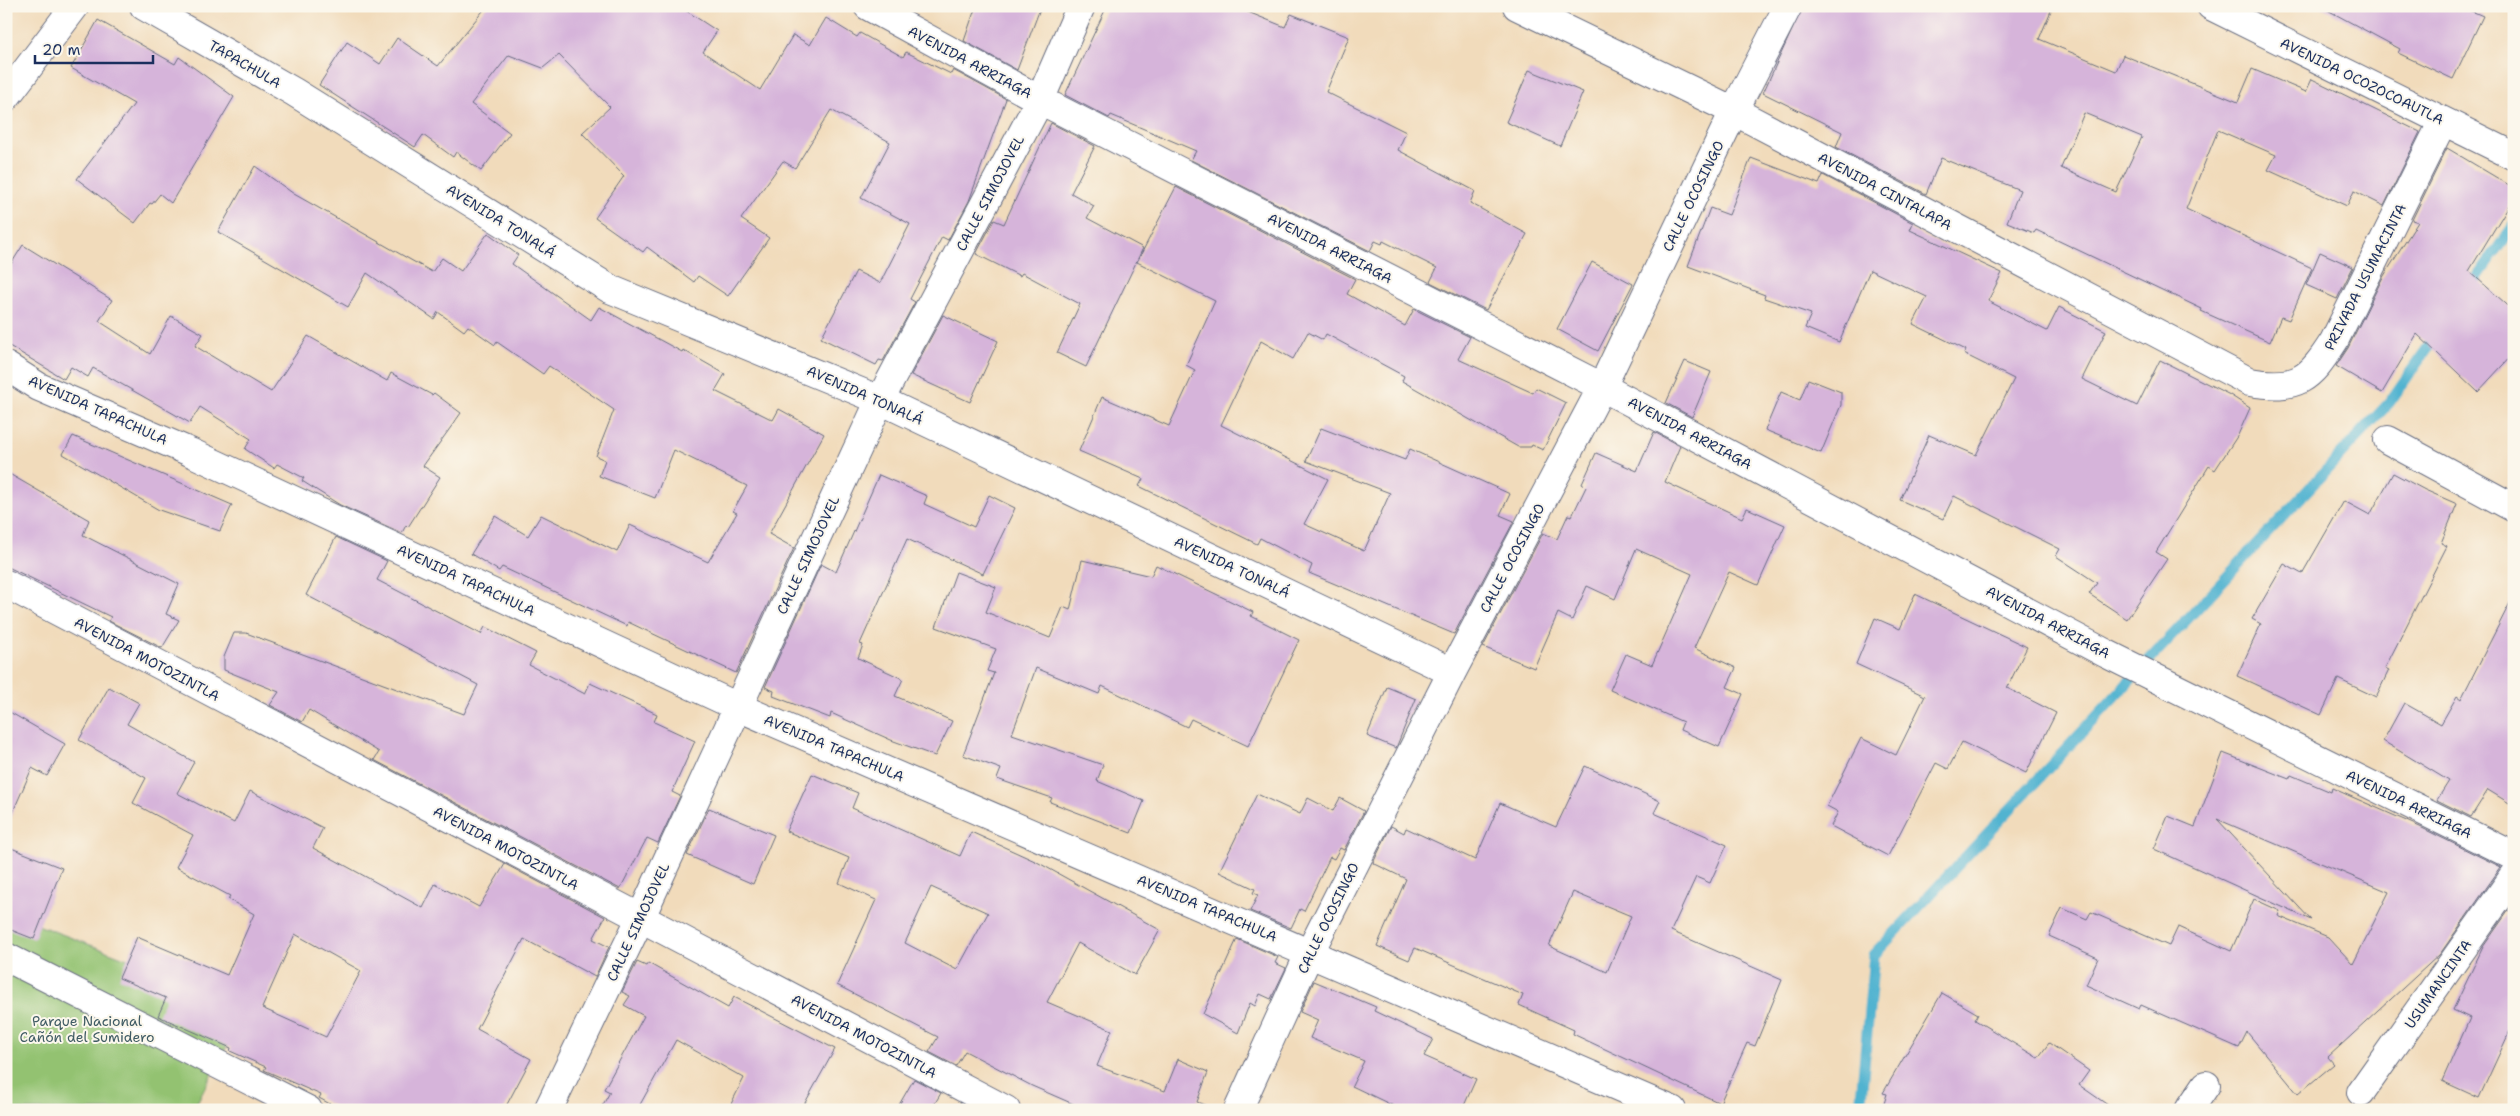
<svg xmlns="http://www.w3.org/2000/svg" width="2520" height="1116" font-family="'Shantell Sans',sans-serif">
	<style>
		.green { fill: #93c271; stroke: #577868 }
		.lines { fill: none; stroke-linecap: round; stroke-linejoin: round }
		.stream { stroke: #51b3d0; stroke-width: 11 }
		.building { fill: #d6b4da; fill-rule: evenodd }
		.minor-casing { stroke: #666b7f; stroke-width: 30 }
		.minor { stroke: #fff; stroke-width: 28 }
		.labels { text-anchor: middle; stroke-width: 4; stroke-linejoin: round; paint-order: stroke }
		.street-label { font-size: 14px; fill: #1b2f5e; stroke: #fbf7ec }
		.park-label { font-size: 14px; fill: #3f5b64; stroke: #fbf7ec }
	</style>
	<rect width="100%" height="100%" fill="#fbf7ec"/>
	<filter id="ink" filterUnits="userSpaceOnUse"><feTurbulence type="fractalNoise" baseFrequency=".02" numOctaves="2"/><feDisplacementMap in="SourceGraphic" scale="10" xChannelSelector="R" yChannelSelector="G"/><feConvolveMatrix kernelMatrix="1 2 1 2 8 2 1 2 1" color-interpolation-filters="sRGB"/></filter>
	<filter id="wash" filterUnits="userSpaceOnUse"><feTurbulence type="fractalNoise" baseFrequency=".0096" numOctaves="4" result="noise"/><feDisplacementMap in="SourceGraphic" scale="20" xChannelSelector="R" yChannelSelector="G"/><feGaussianBlur stdDeviation="1.12" result="paint"/><feColorMatrix in="noise" values="0 0 0 0 0 0 0 0 0 0 0 0 0 0 0 0 0 1.4 0 .05"/><feComposite in="paint" operator="in"/></filter>
	<g filter="url(#wash)">
		<rect width="100%" height="100%" fill="#f1dbbb"/>
		<path class="green" d="M6,913L249,1005L193,1110H6Z"/>
		<g class="lines">
			<path class="stream" d="M2469,289L2514,225
				M1860,1110L1874,955L2389,403L2438,333"/>
		</g>
		<g id="blocks">
			<path class="building" d="M487,6H679L717,31L703,52L760,90L793,35L810,45L826,18L857,37L860,33L903,57L906,52L951,74L953,70L1006,99L969,201L948,240L942,237L910,299L915,302L883,361L879,360L876,365L821,338L856,271L880,283L910,224L861,198L890,142L831,110L795,168L783,161L741,219L769,238L728,296L698,276L694,282L647,247L643,252L595,218L624,176L582,133L610,107L559,55L543,68L509,55L471,104L510,133L481,171L456,152L453,157L423,135L415,147L319,85L347,42L380,64L397,38L438,66Z
				M976,6H1041L1017,70L964,41Z
				M1107,6H1233L1285,27L1291,14L1349,37L1326,92L1406,132L1398,150L1475,191L1470,203L1527,234L1486,310L1430,282L1437,268L1383,241L1382,244L1375,241L1370,251L1191,160L1196,151L1111,115L1109,118L1065,95Z
				M1803,6H2053L2039,39L2116,71L2123,55L2238,102L2252,69L2306,92L2312,79L2420,132L2384,206L2354,191L2347,206L2268,170L2276,155L2218,130L2186,209L2312,268L2289,320L2281,317L2270,342L2201,311L2202,309L2036,230L2034,233L2007,222L2020,190L1941,158L1926,194L1836,147L1842,132L1763,93ZM2084,113L2142,137L2116,192L2061,168Z
				M2320,6H2460L2483,16L2453,79L2398,53L2400,49Z
				M98,20L175,64L179,57L234,97L171,203L160,194L152,204L150,203L135,223L77,179L134,104L71,68Z
				M1529,70L1583,92L1560,146L1506,122Z
				M1051,123L1095,146L1071,193L1094,206L1087,218L1143,248L1086,367L1057,353L1080,304L1022,273L1020,276L976,254L994,220L1004,224Z
				M2447,148L2514,188V197L2469,271L2514,311V353L2478,392L2417,334L2382,393L2336,366L2348,348L2382,279L2418,222L2412,220Z
				M1751,158L1819,184L1823,175L1913,223L1910,230L2002,273L1988,301L2047,331L2059,307L2106,331L2082,379L2137,406L2160,360L2230,395L2250,408L2238,435L2215,470L2209,466L2156,552L2167,559L2127,619L2089,594L2097,583L2056,556L2060,549L1954,496L1943,519L1900,500L1929,435L1976,455L2014,379L1964,354L1966,350L1913,324L1927,297L1870,270L1839,342L1805,328L1811,314L1764,298L1765,295L1688,266L1710,208L1729,215Z
				M255,166L294,194L432,272L442,258L461,271L488,233L518,255L512,264L591,320L599,307L682,352L683,350L725,374L715,391L773,420L779,409L824,434L769,534L794,548L736,673L628,622L627,626L502,567L499,571L471,554L495,516L528,536L541,515L617,552L630,525L708,562L737,513L733,511L747,486L674,450L655,498L599,476L605,460L596,456L614,410L549,366L543,374L497,342L495,345L468,326L464,331L438,312L434,319L367,273L348,307L218,232Z
				M1176,187L1355,279L1347,294L1405,326L1414,309L1470,337L1458,359L1533,393L1536,388L1566,403L1543,450L1532,445L1531,447H1518L1402,381L1404,376L1326,334L1323,340L1308,332L1293,359L1261,341L1221,425L1328,479L1304,524L1364,551L1390,493L1306,461L1321,428L1405,460L1410,449L1510,494L1500,515L1514,521L1454,634L1309,573L1312,565L1260,538L1257,544L1139,486L1143,479L1079,451L1102,397L1169,426L1195,370L1186,365L1215,301L1137,262Z
				M23,245L112,300L99,321L150,354L171,316L203,334L195,346L271,392L308,336L387,381L391,373L432,395L434,393L461,413L423,466L440,477L408,527L406,525L402,533L340,505L302,481L304,478L277,464L274,468L245,449L251,439L200,407L190,423L93,368L88,377L71,367L64,379L6,344V272Z
				M2320,252L2353,267L2337,299L2306,285Z
				M1592,262L1633,284L1598,351L1557,329Z
				M943,315L998,341L970,402L911,375Z
				M1685,361L1711,372L1692,417L1666,403Z
				M1808,379L1841,392V405L1821,453L1765,430L1781,392L1800,400Z
				M1654,432L1680,446L1665,482L1742,518L1747,508L1785,525L1758,585L1729,572L1694,648L1736,668L1727,687L1743,694L1719,747L1680,730L1683,722L1610,690L1626,654L1652,665L1692,574L1636,549L1615,599L1587,586L1572,620L1558,613L1534,668L1483,647L1543,533L1557,539L1568,515L1572,516L1586,487L1582,484L1596,453L1637,471Z
				M73,436L232,505L220,531L159,510L63,454Z
				M6,472L89,520L83,535L179,584L166,614L179,620L162,648L109,621L111,617L6,566Z
				M2393,473L2425,490L2457,504L2441,543L2447,546L2385,668L2389,670L2376,697L2338,679L2321,715L2237,676L2261,624L2252,619L2284,564L2302,574L2344,501L2370,515Z
				M879,475L927,496L924,504L974,527L989,495L1015,508L983,574L907,539L860,644L863,645L858,658L903,679L895,696L952,721L935,756L891,740L831,713L830,718L773,696L774,691L765,687L821,564L836,572Z
				M336,537L387,561L377,580L481,634L485,627L536,653L529,665L585,694L590,683L657,714L654,722L695,741L672,792L680,796L658,843L647,838L620,889L374,760L379,752L309,710L302,722L270,705L279,692L224,670V657L234,633H246L464,714L478,685L306,595Z
				M1082,560L1151,576L1156,565L1253,612L1251,616L1299,640L1248,746L1191,719L1187,727L1102,686L1099,694L1036,668L1012,734L1103,765L1097,781L1144,801L1131,833L1050,802L1052,798L997,779L1001,769L963,755L994,673L987,671L996,649L936,627L956,572L996,587L986,612L1050,638L1063,607L1070,610Z
				M1915,594L2027,647L2007,688L2056,713L2026,773L1962,742L1948,769L1936,763L1888,856L1831,826L1838,812L1827,806L1861,738L1896,755L1925,696L1856,664L1875,618L1900,629Z
				M2514,595V806L2488,790L2471,817L2437,800L2449,781L2383,741L2404,703L2441,724L2457,696L2461,699Z
				M109,687L139,703L127,724L194,762L177,793L234,823L250,791L323,828L313,848L423,908L435,884L479,907L505,864L605,917L593,939L609,947L595,977L524,939L477,1029L531,1059L504,1110H341L319,1098L321,1095L264,1070L266,1067L230,1051L231,1048L158,1016L166,998L119,978L137,937L227,975L254,914L228,899L230,896L176,867L193,835L133,803L146,778L79,740ZM295,934L361,971L326,1037L262,1008Z
				M1387,687L1416,699L1396,748L1367,736Z
				M6,710L65,744L47,776L32,768L6,828Z
				M2223,753L2289,779L2291,775L2331,792L2332,788L2420,827L2501,867L2440,954L2328,1057L2334,1064L2298,1094L2247,1032L2239,1048L2141,1005L2139,1009L2086,985L2098,958L2049,936L2062,908L2087,919L2091,912L2169,946L2178,927L2231,951L2254,899L2280,911L2278,916L2328,937L2353,964L2389,892L2217,819L2311,920L2154,849L2168,816L2195,827Z
				M1585,766L1660,801L1654,813L1727,845L1710,883L1696,877L1671,931L1782,980L1755,1046L1747,1043L1720,1103L1573,1034L1574,1030L1519,1005L1523,995L1415,948L1409,960L1377,946L1406,879L1373,863L1391,826L1404,833L1406,828L1475,860L1500,803L1556,827ZM1573,892L1631,916L1607,972L1549,946Z
				M812,774L858,793L852,808L960,856L971,832L1037,862L1160,930L1135,975L1078,943L1047,1002L1112,1030L1097,1066L1165,1091L1178,1059L1208,1072L1197,1102L1207,1106V1110H1087L1032,1086L965,1051L956,1066L929,1052L938,1037L837,985L876,900L839,883L849,858L786,831ZM931,887L988,913L957,970L905,943Z
				M1257,794L1300,814L1308,798L1333,811L1340,798L1364,811L1344,850L1340,848L1334,859L1330,857L1304,911L1300,909L1291,928L1250,911L1258,895L1253,893L1255,889L1219,872Z
				M709,808L774,835L753,884L687,855Z
				M6,846L62,868L34,939L6,928Z
				M2514,903V1022L2479,1098L2442,1081L2470,1018L2453,1010L2483,947Z
				M1237,939L1278,957L1275,963L1286,968L1271,999L1260,994L1255,1006L1250,1003L1238,1033L1203,1014Z
				M637,962L646,966L648,963L728,1008L734,997L835,1049L801,1110H728L744,1078L676,1040L637,1110H600L610,1092L604,1089L644,1016L624,1005L630,996L622,992Z
				M1314,981L1376,1007L1374,1011L1433,1039L1424,1056L1476,1079L1462,1110H1402L1352,1086L1364,1061L1310,1038L1318,1020L1300,1012Z
				M1942,993L1978,1014L1975,1020L2038,1058L2049,1043L2089,1071L2079,1085L2115,1110H1882L1887,1094L1883,1093Z
				M914,1079L941,1093L931,1110H896Z"/>
		</g>
	</g>
	<g filter="url(#ink)">
		<use href="#blocks" fill-opacity="0" stroke="#666b7f" stroke-width="1"/>
		<g class="lines">
			<g class="minor-casing">
				<path id="minor" d="M144,6L294,92L610,289L880,400L1452,672
					M868,6L1040,100L1602,387L2107,654L2514,856
					M1517,6L1734,111L2250,382C2298,390 2309,380 2334,341L2443,121
					M2211,6L2514,156
					M6,97L75,6
					M6,366L39,387L190,452L738,707L1672,1110
					M2388,440L2514,508
					M6,584L1006,1110
					M6,957L308,1110
					M2361,1092L2514,876
					M548,1110L640,919L880,400L1040,100L1081,6
					M1238,1110L1310,952L1452,672L1602,387L1734,111L1788,6
					M2189,1110L2206,1085"/>
			</g>
			<use href="#minor" class="minor"/>
		</g>
	</g>
	<g class="labels">
		<g class="street-label">
			<text transform="translate(970 62) rotate(28)" y="5">AVENIDA ARRIAGA</text>
			<text transform="translate(245 64) rotate(30)" y="5">TAPACHULA</text>
			<text transform="translate(2362 81) rotate(26)" y="5">AVENIDA OCOZOCOAUTLA</text>
			<text transform="translate(1885 191) rotate(28)" y="5">AVENIDA CINTALAPA</text>
			<text transform="translate(990 193) rotate(-62)" y="5">CALLE SIMOJOVEL</text>
			<text transform="translate(1693 196) rotate(-64)" y="5">CALLE OCOSINGO</text>
			<text transform="translate(501 221) rotate(32)" y="5">AVENIDA TONALÁ</text>
			<text transform="translate(1330 248) rotate(27)" y="5">AVENIDA ARRIAGA</text>
			<text transform="translate(2365 277) rotate(-63)" y="5">PRIVADA USUMACINTA</text>
			<text transform="translate(865 395) rotate(24)" y="5">AVENIDA TONALÁ</text>
			<text transform="translate(98 410) rotate(24)" y="5">AVENIDA TAPACHULA</text>
			<text transform="translate(1690 433) rotate(28)" y="5">AVENIDA ARRIAGA</text>
			<text transform="translate(808 555) rotate(-65)" y="5">CALLE SIMOJOVEL</text>
			<text transform="translate(1512 558) rotate(-62)" y="5">CALLE OCOSINGO</text>
			<text transform="translate(1232 567) rotate(25)" y="5">AVENIDA TONALÁ</text>
			<text transform="translate(466 580) rotate(25)" y="5">AVENIDA TAPACHULA</text>
			<text transform="translate(2048 622) rotate(28)" y="5">AVENIDA ARRIAGA</text>
			<text transform="translate(147 659) rotate(28)" y="5">AVENIDA MOTOZINTLA</text>
			<text transform="translate(834 748) rotate(23)" y="5">AVENIDA TAPACHULA</text>
			<text transform="translate(2409 804) rotate(26)" y="5">AVENIDA ARRIAGA</text>
			<text transform="translate(506 848) rotate(28)" y="5">AVENIDA MOTOZINTLA</text>
			<text transform="translate(1207 908) rotate(23)" y="5">AVENIDA TAPACHULA</text>
			<text transform="translate(1328 918) rotate(-64)" y="5">CALLE OCOSINGO</text>
			<text transform="translate(638 922) rotate(-65)" y="5">CALLE SIMOJOVEL</text>
			<text transform="translate(2438 984) rotate(-55)" y="5">USUMANCINTA</text>
			<text transform="translate(864 1036) rotate(28)" y="5">AVENIDA MOTOZINTLA</text>
		</g>
		<g class="park-label">
			<text x="87" y="1026">Parque Nacional<tspan x="87" dy="16">Cañón del Sumidero</tspan></text>
		</g>
	</g>
	<rect width="2520" height="1116" fill="none" stroke="#fbf7ec" stroke-width="25"/>
	<path d="M35 55v8h118v-8" fill="none" stroke="#1b2f5e" stroke-width="2.5"/>
	<text x="42" y="55" font-size="15" fill="#1b2f5e" stroke="#fbf7ec" stroke-width="4" paint-order="stroke">20 m</text>
</svg>
